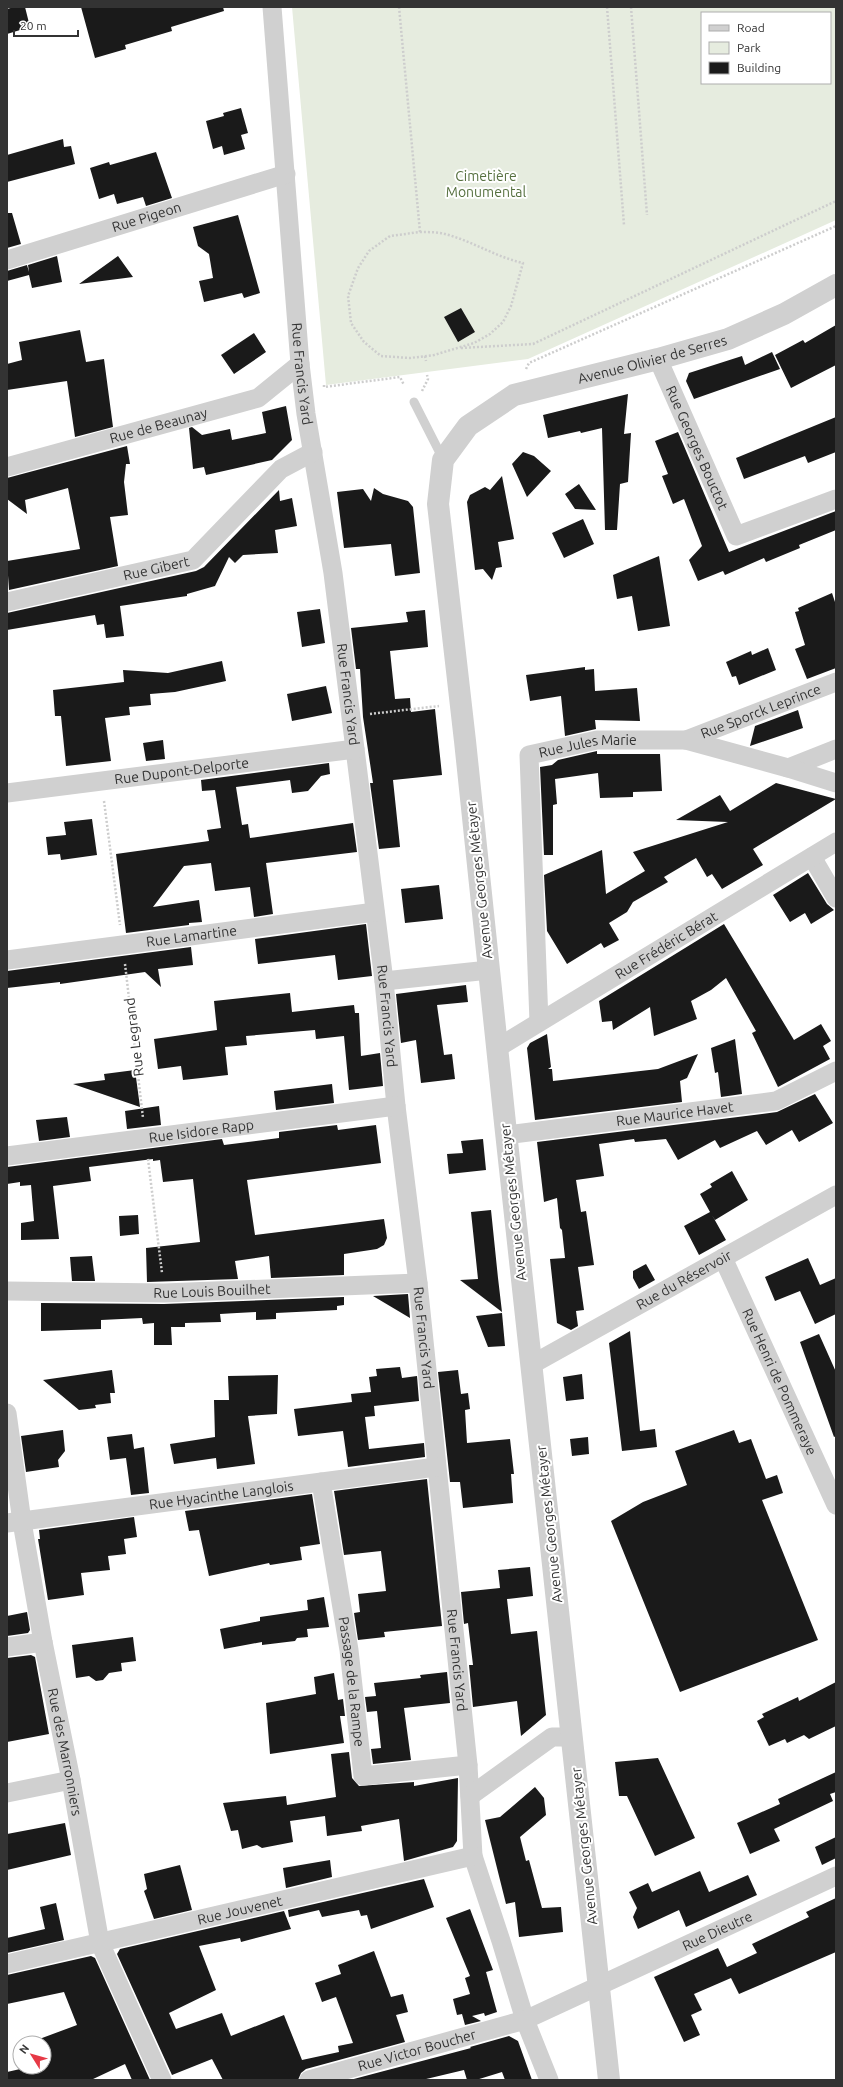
<svg xmlns="http://www.w3.org/2000/svg" width="843" height="2087" font-family="Ubuntu,sans-serif">
	<style>
		.green { fill: #e6ecdf; fill-rule: evenodd }
		.building { fill: #1a1a1a }
		.lines { fill: none; stroke-linecap: round; stroke-linejoin: round }
		.path { stroke: #cdcdcd; stroke-width: 2.5; stroke-dasharray: 2 2; stroke-linecap: butt }
		.service { stroke: #d0d0d0; stroke-width: 9 }
		.minor { stroke: #d0d0d0; stroke-width: 19 }
		.tertiary { stroke: #d0d0d0; stroke-width: 22 }
		.labels { text-anchor: middle; stroke-width: 4; stroke-linejoin: round; paint-order: stroke }
		.park-label { font-size: 14px; fill: #56703f; stroke: #fff }
		.street-label { font-size: 14px; fill: #333; stroke: #fff }
	</style>
	<rect width="100%" height="100%" fill="#fff"/>
	<path class="green" d="M292,7H836V220L528,359L326,385ZM702,13H830V83H702Z"/>
	<path class="building" d="M14,7H25L30,27L7,34V9Z
		M81,7H223L224,11L171,27L172,31L125,45L126,49L95,58Z
		M241,108L248,133L241,135L245,149L224,155L222,146L213,149L206,121L224,116L223,113Z
		M63,139L64,147L71,146L75,164L7,182V155Z
		M156,152L172,198L146,206L143,197L117,204L114,194L99,199L90,168L109,162L110,165Z
		M7,213H12L21,244L7,248Z
		M238,215L260,293L244,298L242,293L204,302L199,281L213,278L209,254L198,246L193,227Z
		M57,256L62,282L32,288L29,275L7,281V271L27,265L29,272L28,265Z
		M118,256L133,277L79,284Z
		M461,308L475,332L458,342L444,317Z
		M836,325V365L791,388L775,355L803,340L805,343Z
		M80,330L86,362L104,359L113,427L75,437L67,381L7,390V364L22,360L19,342Z
		M254,333L266,352L234,374L221,355Z
		M772,352L780,369L694,399L686,381L689,373L742,356L745,365Z
		M628,394L624,434L631,433L628,482L620,484L617,530H605L602,428L581,433L580,431L548,438L543,415Z
		M286,406L292,440L272,460L206,475L204,467L193,469L189,428L192,427L202,435L230,429L232,440L266,433L262,412Z
		M836,417V452L808,463L805,456L744,479L736,458Z
		M678,432L729,552L836,511V530L799,545L800,548L766,562L764,558L725,575L723,571L698,581L689,560L702,546L684,499L673,504L662,476L668,474L655,441Z
		M127,446L130,464H126L124,482L128,515L110,517L118,566L9,590L7,561L80,549L68,488L25,500L27,514L7,499V478Z
		M523,452L534,456L551,471L527,497L512,464Z
		M502,476L514,539L498,542L502,567L496,568L492,580L483,569L475,570L467,502L470,495L485,487L490,490Z
		M579,484L596,510L575,509L565,494Z
		M374,488L383,494L408,501L413,507L420,573L395,576L391,544L344,548L337,492L363,489L371,501Z
		M279,490L280,501L292,498L297,526L275,530L278,553L243,555L235,563L229,557L215,586L187,594V596L120,606L124,636L106,638L104,624L97,625L95,615L7,630V613L196,571L204,567Z
		M583,519L594,544L564,558L552,533Z
		M659,556L670,626L638,631L632,596L617,599L613,575Z
		M832,593L836,605V668L807,679L795,649L805,645L795,612L799,611L798,608Z
		M320,609L325,643L302,647L297,612Z
		M425,610L428,647L390,651L395,699L410,698L411,712L435,709L442,775L393,780L400,847L379,849L370,783H373L363,717L360,669H356L351,628L408,622L406,612Z
		M768,648L776,670L739,685L736,676L732,677L726,662L751,651L752,655Z
		M222,661L226,681L175,692L150,694L151,705L129,707L130,715L105,718L111,761L66,766L61,716H55L53,690L124,682L123,670L168,673Z
		M585,667V670L594,669L595,691L637,688L640,721L595,720L596,729L565,736L561,696L530,701L526,675Z
		M326,686L332,713L292,721L287,694Z
		M798,710L803,728L750,746L755,726Z
		M163,740L165,759L146,761L143,743Z
		M597,751V754H660L662,791L633,792V797L600,798L598,773L555,779L557,804L553,805V855H544L540,767L552,765L558,760Z
		M329,763L330,774L321,776L308,791L292,793L290,780L236,787L242,825L248,824L250,838L353,823L357,852L266,863L273,914L254,917L250,887L215,891L211,863L184,866L153,907L199,900L202,922L189,923V925L126,933L116,854L209,841L207,830L221,828L215,790L202,791L201,780Z
		M776,783L836,799L753,849L763,865L722,889L712,874L707,877L696,858L664,877L668,882L633,902L627,912L609,923L619,940L604,948L601,943L567,964L547,931L544,875L602,850L606,894L645,871L633,852L728,822L676,820L720,795L730,811Z
		M92,819L97,855L61,860L60,854L48,855L46,837L66,835L64,822Z
		M808,873L827,904L834,910L811,924L805,913L790,922L773,895Z
		M439,885L443,919L405,923L401,889Z
		M366,924L372,976L338,980L335,955L258,964L255,939Z
		M724,924L794,1040L821,1024L831,1041L823,1046L830,1059L778,1087L752,1033L756,1031L726,978L711,990L691,1001L697,1019L654,1036L650,1007L613,1030L612,1021L602,1022L599,1001Z
		M191,947L193,965L158,969L161,987L145,972L60,984V982L7,988V971Z
		M466,985L468,1002L437,1005L444,1055L452,1054L455,1079L421,1083L416,1040L401,1043L396,994Z
		M290,993L292,1012L354,1005L355,1013H359L361,1056L380,1053L383,1086L349,1090L344,1036L316,1039L315,1030L246,1036L247,1045L225,1047L228,1075L183,1080L181,1066L158,1069L154,1039L217,1030L214,1001Z
		M547,1034L551,1067L548,1069H552L553,1081L658,1069L698,1054L687,1078L680,1081L682,1102L535,1120L527,1048L530,1043Z
		M735,1039L742,1094L721,1097L718,1072L715,1073L711,1048Z
		M135,1070L140,1107L73,1084L105,1080L104,1074Z
		M332,1084L334,1103L276,1110L274,1091Z
		M815,1094L833,1123L799,1142L792,1130L766,1145L757,1131L720,1148L715,1140L678,1160L666,1139L635,1142L634,1139L599,1144L604,1176L576,1180L581,1212L586,1211L594,1265L578,1267L584,1310L576,1311L578,1326L571,1330L557,1323L550,1259L565,1258L562,1230L560,1228L557,1198L544,1202L537,1142L777,1112Z
		M159,1106L161,1125L127,1129L125,1111Z
		M67,1117L70,1137L39,1141L36,1120Z
		M337,1125L338,1130L376,1125L381,1163L247,1180L255,1235L384,1219L387,1238L384,1245L377,1249L344,1254V1275L271,1278L269,1256L235,1261L238,1279L147,1282L146,1248L200,1242L193,1179L163,1182L160,1160L153,1161V1159L89,1167L91,1181L53,1186L59,1239L21,1240V1223L34,1221L31,1185L20,1186V1182L7,1184V1167L222,1139L224,1145L279,1138V1132Z
		M483,1139L486,1170L449,1174L447,1154L463,1153L461,1141Z
		M732,1171L748,1200L715,1220L712,1215L726,1240L699,1255L684,1226L710,1212L700,1194L712,1187L710,1184Z
		M491,1210L498,1278L502,1312L460,1280L478,1279L471,1212Z
		M138,1215L139,1234L120,1236L119,1216Z
		M92,1256L95,1281H72L70,1257Z
		M808,1258L820,1285L836,1278V1314L815,1324L800,1291L775,1301L765,1277Z
		M646,1264L655,1280L639,1289L633,1278V1271Z
		M408,1294L410,1318L373,1296Z
		M344,1297V1305L337,1306V1310L276,1313V1319L256,1320V1312L237,1313L220,1314L221,1322L185,1323V1327H171L172,1345H154V1323L143,1324L142,1318L101,1320V1329L41,1331V1303L164,1304Z
		M502,1313L505,1346L488,1347L476,1316Z
		M630,1331L640,1431L655,1429L657,1447L622,1451L609,1343Z
		M819,1334L836,1372V1436L834,1437L800,1342Z
		M400,1367L402,1378L417,1376L419,1401L374,1406L375,1416L365,1417L369,1449L424,1443L425,1457L348,1467L343,1431L298,1436L294,1409L352,1402L351,1394L371,1392L369,1377L377,1376L376,1369Z
		M112,1370L115,1393H110L111,1403L95,1405L96,1408L79,1410L43,1380Z
		M458,1370L461,1394L468,1393L470,1409L465,1410L467,1443L510,1439L514,1474H511L513,1503L463,1508L460,1482H450L438,1372Z
		M582,1374L584,1399L566,1401L563,1377Z
		M278,1375L277,1414L248,1416L255,1464L217,1469L216,1458L174,1464L170,1444L215,1437L214,1400H229L228,1376Z
		M63,1430L65,1451L58,1460L59,1467L26,1472L21,1436Z
		M734,1430L739,1443L751,1439L766,1479L777,1475L783,1493L762,1500L818,1640L680,1692L611,1521L643,1502L687,1485L675,1451Z
		M132,1434L134,1449L144,1447L149,1493L131,1495L126,1458L110,1460L107,1437Z
		M588,1437L589,1454L572,1456L570,1439Z
		M427,1479L442,1626L384,1632L385,1637L358,1640L354,1613L360,1612L358,1594L386,1591L381,1551L344,1555L334,1491Z
		M312,1494L320,1544L300,1547L302,1560L270,1565L269,1563L209,1576L199,1530L189,1531L185,1511Z
		M134,1517L137,1537L124,1539L126,1554L108,1556L110,1570L81,1573L84,1595L48,1600L38,1539H40L39,1530Z
		M530,1567L533,1596L507,1599L511,1634L537,1631L546,1715L521,1736L517,1701L473,1707L469,1665H473L468,1623L464,1624L461,1592L500,1588L498,1570Z
		M324,1597L329,1627L307,1629L308,1637L297,1638L295,1641L262,1645V1642L224,1649L220,1629L260,1621V1617L308,1610L307,1600Z
		M27,1612L30,1630L28,1633L7,1636V1616Z
		M133,1637L136,1661L121,1663L122,1671L109,1673L103,1680L96,1681L89,1676L76,1678L72,1645Z
		M31,1655L35,1657L49,1734L7,1742V1658Z
		M447,1672L450,1703L404,1708L411,1760L373,1764L371,1749L381,1748L377,1711L367,1712L365,1697L376,1696L374,1683L421,1678L420,1675Z
		M334,1673L338,1700L343,1699L345,1716H340L344,1743L270,1754L266,1703L316,1694L314,1677Z
		M836,1682V1726L809,1739L804,1735L787,1743L785,1739L769,1746L757,1721L764,1717L762,1714L798,1697L799,1701Z
		M349,1752L352,1778L359,1786L414,1782V1786L458,1778L457,1841L453,1847L404,1861L399,1819L361,1826L362,1831L327,1836L325,1816L290,1821L293,1842L262,1848L257,1845L242,1849L238,1830L231,1831L223,1803L286,1796L287,1805L336,1797L331,1754Z
		M658,1758L695,1838L655,1856L627,1796H619L615,1762Z
		M836,1772V1792L830,1794L833,1801L774,1829L780,1841L750,1854L737,1823L780,1804L778,1799Z
		M535,1787L544,1798L546,1815L520,1837L526,1861L529,1860L542,1908L561,1907L563,1932L519,1937L515,1902L506,1904L485,1820L500,1817Z
		M65,1823L71,1855L7,1870V1834Z
		M836,1837V1858L822,1865L815,1847Z
		M330,1860L332,1877L286,1888L283,1868Z
		M180,1865L192,1910L154,1919L144,1891L147,1889L144,1874Z
		M700,1871L709,1892L748,1875L757,1895L686,1927L679,1910L638,1929L633,1917L637,1908L629,1892L648,1883L652,1892Z
		M424,1879L434,1907L371,1929L367,1915L361,1916L359,1910L322,1917L319,1910L289,1917L288,1910Z
		M836,1898V1952L739,1994L731,1978L694,1994L702,2010L691,2015L700,2035L684,2042L654,1977L718,1948L727,1967L757,1953L752,1944L809,1917L806,1912Z
		M56,1903L64,1940L7,1953V1938L45,1929L40,1907Z
		M470,1909L493,1970L486,1972L497,2012L485,2016L484,2013L472,2016L481,2021L465,2025L462,2014L457,2015L453,1999L470,1994L465,1978L470,1976L446,1918Z
		M284,1911L291,1929L241,1942L240,1938L199,1946L216,1990L169,2013L176,2029L222,2013L231,2036L284,2015L302,2060L339,2052L338,2046L353,2043L336,1997L322,2002L315,1983L341,1974L338,1965L374,1951L391,1997L403,1994L408,2012L396,2015L405,2042L306,2069L301,2073L298,2080H223L212,2059L172,2075L117,1954L120,1949Z
		M91,1956L95,1958L150,2080H132L125,2064L91,2080H7V2072L29,2067H44V2043L34,2041L77,2025L64,1992L7,2004V1975Z
		M509,2036L518,2041L532,2080H505L502,2072L476,2080H467L464,2070L422,2080H350L471,2048L470,2047Z"/>
	<g class="lines">
		<path class="path" d="M399,7L420,232
			M607,7L624,225
			M631,7L647,215
			M420,232C428,232 437,232 445,234C472,241 496,257 523,263L511,306L503,322L490,334L474,343L434,355L410,358L381,356L364,342L351,323L348,296L358,268L369,251L390,236Z
			M461,348L533,344L836,201
			M425,356L426,361
			M526,369L529,363L836,226
			M324,385V387L400,377L404,385
			M422,391L428,379L427,375
			M370,714L439,706
			M104,801L120,925
			M125,964L143,1118
			M148,1159L162,1273"/>
		<path class="service" d="M414,402L443,459"/>
		<g class="minor">
			<path id="s1" d="M272,7L300,364L306,414L333,573L384,981L396,1106L418,1283L468,1765L473,1856L501,1941L525,2020L549,2080"/>
			<path id="s2" d="M7,260L286,174"/>
			<path id="s3" d="M658,359L736,536L836,499"/>
			<path id="s4" d="M7,467L258,398L300,364"/>
			<path id="s5" d="M7,602L193,560L281,469L313,452"/>
			<path id="s6" d="M686,740L836,682"/>
			<path d="M788,768L836,749"/>
			<path id="s7" d="M7,793L355,749"/>
			<path d="M812,857L836,898"/>
			<path id="s8" d="M7,960L375,912"/>
			<path d="M384,981L489,970"/>
			<path id="s9" d="M539,1022L529,755L597,740H686L788,768L836,783"/>
			<path id="s10" d="M497,1048L836,842"/>
			<path id="s11" d="M506,1135L776,1101L836,1071"/>
			<path id="s12" d="M7,1156L396,1106"/>
			<path id="s13" d="M723,1258L836,1505"/>
			<path id="s14" d="M7,1291L164,1293L418,1283"/>
			<path id="s15" d="M531,1365L836,1195"/>
			<path id="s16" d="M7,1413L22,1522L43,1642L71,1780L100,1943L162,2080"/>
			<path id="s17" d="M321,1482L349,1650L363,1776L468,1765"/>
			<path id="s18" d="M7,1523L436,1467"/>
			<path d="M7,1647L43,1642"/>
			<path d="M7,1793L71,1780"/>
			<path d="M470,1796L552,1737H572"/>
			<path id="s19" d="M7,1964L473,1856"/>
			<path id="s20" d="M309,2080L525,2020L836,1876"/>
		</g>
		<path class="tertiary" id="s21" d="M609,2080L505,1123L465,741L438,504L443,460L468,426L514,395L658,359L728,339L784,314L836,285"/>
	</g>
	<g class="labels">
		<g class="park-label">
			<text x="486" y="181">Cimetière<tspan x="486" dy="16">Monumental</tspan></text>
		</g>
		<g class="street-label">
			<text dy="5" stroke="none"><textPath href="#s2" startOffset="146">Rue Pigeon</textPath></text>
			<text dy="5" stroke="none"><textPath href="#s21" startOffset="1870">Avenue Olivier de Serres</textPath></text>
			<text dy="5" stroke="none"><textPath href="#s1" startOffset="368">Rue Francis Yard</textPath></text>
			<text dy="5" stroke="none"><textPath href="#s4" startOffset="157">Rue de Beaunay</textPath></text>
			<text dy="5" stroke="none"><textPath href="#s3" startOffset="97">Rue Georges Bouctot</textPath></text>
			<text dy="5" stroke="none"><textPath href="#s5" startOffset="153">Rue Gibert</textPath></text>
			<text dy="5" stroke="none"><textPath href="#s1" startOffset="692">Rue Francis Yard</textPath></text>
			<text dy="5" stroke="none"><textPath href="#s6" startOffset="80">Rue Sporck Leprince</textPath></text>
			<text dy="5" stroke="none"><textPath href="#s9" startOffset="327">Rue Jules Marie</textPath></text>
			<text dy="5" stroke="none"><textPath href="#s7" startOffset="176">Rue Dupont-Delporte</textPath></text>
			<text transform="translate(479 880) rotate(-96)" y="5">Avenue Georges Métayer</text>
			<text dy="5" stroke="none"><textPath href="#s8" startOffset="186">Rue Lamartine</textPath></text>
			<text dy="5" stroke="none"><textPath href="#s10" startOffset="198">Rue Frédéric Bérat</textPath></text>
			<text dy="5" stroke="none"><textPath href="#s1" startOffset="1016">Rue Francis Yard</textPath></text>
			<text transform="translate(134 1037) rotate(-97)" y="5">Rue Legrand</text>
			<text dy="5" stroke="none"><textPath href="#s11" startOffset="170">Rue Maurice Havet</textPath></text>
			<text dy="5" stroke="none"><textPath href="#s12" startOffset="196">Rue Isidore Rapp</textPath></text>
			<text transform="translate(513 1202) rotate(-96)" y="5">Avenue Georges Métayer</text>
			<text dy="5" stroke="none"><textPath href="#s15" startOffset="175">Rue du Réservoir</textPath></text>
			<text dy="5" stroke="none"><textPath href="#s14" startOffset="205">Rue Louis Bouilhet</textPath></text>
			<text dy="5" stroke="none"><textPath href="#s1" startOffset="1340">Rue Francis Yard</textPath></text>
			<text dy="5" stroke="none"><textPath href="#s13" startOffset="136">Rue Henri de Pommeraye</textPath></text>
			<text dy="5" stroke="none"><textPath href="#s18" startOffset="216">Rue Hyacinthe Langlois</textPath></text>
			<text transform="translate(549 1524) rotate(-96)" y="5">Avenue Georges Métayer</text>
			<text dy="5" stroke="none"><textPath href="#s1" startOffset="1664">Rue Francis Yard</textPath></text>
			<text dy="5" stroke="none"><textPath href="#s17" startOffset="202">Passage de la Rampe</textPath></text>
			<text dy="5" stroke="none"><textPath href="#s16" startOffset="344">Rue des Marronniers</textPath></text>
			<text transform="translate(584 1846) rotate(-96)" y="5">Avenue Georges Métayer</text>
			<text dy="5" stroke="none"><textPath href="#s19" startOffset="239">Rue Jouvenet</textPath></text>
			<text dy="5" stroke="none"><textPath href="#s20" startOffset="436">Rue Dieutre</textPath></text>
			<text dy="5" stroke="none"><textPath href="#s20" startOffset="112">Rue Victor Boucher</textPath></text>
		</g>
	</g>
	<rect width="843" height="2087" fill="none" stroke="#333333" stroke-width="16"/>
	<rect x="701" y="12" width="130" height="72" fill="#ffffff" stroke="#adadad"/>
	<rect x="709" y="25" width="20" height="6" fill="#d0d0d0" stroke="#adadad"/>
	<text x="737" y="32" font-size="12" fill="#333333">Road</text>
	<rect x="709" y="42" width="20" height="12" fill="#e6ecdf" stroke="#adadad"/>
	<text x="737" y="52" font-size="12" fill="#333333">Park</text>
	<rect x="709" y="62" width="20" height="12" fill="#1a1a1a" stroke="#adadad"/>
	<text x="737" y="72" font-size="12" fill="#333333">Building</text>
	<g transform="translate(32 2055) rotate(307)"><circle r="19" fill="#ffffff" stroke="#adadad"/>
	<path d="M0-3L7 15L0 10L-7 15Z" fill="#e63946"/>
	<text y="-6" font-size="11" font-weight="bold" text-anchor="middle" fill="#333333">N</text>
	</g>
	<path d="M14 30v6h64v-6" fill="none" stroke="#333333" stroke-width="2"/>
	<text x="20" y="30" font-size="12" fill="#333333" stroke="#ffffff" stroke-width="3" paint-order="stroke">20 m</text>
</svg>
